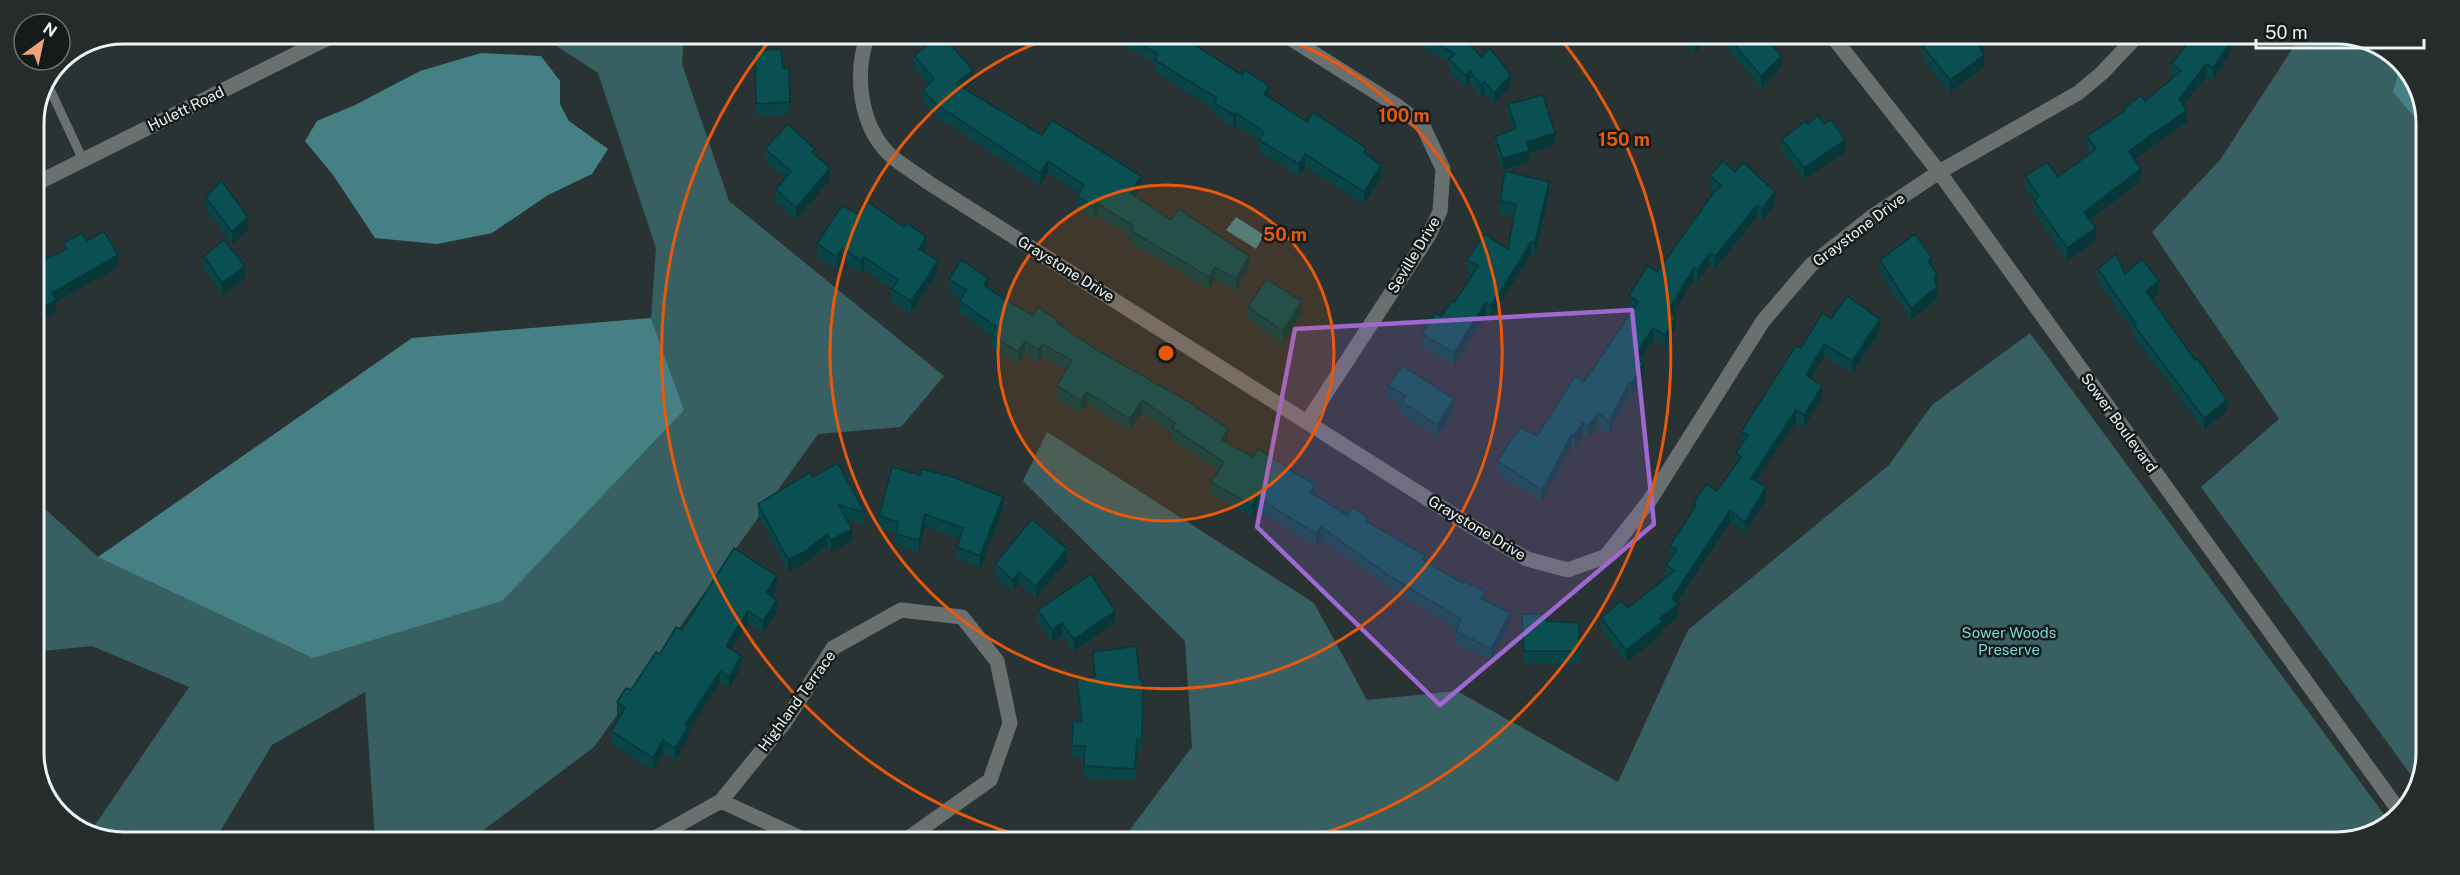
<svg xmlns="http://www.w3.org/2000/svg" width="2460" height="875" font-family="'Public Sans',sans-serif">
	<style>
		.green { fill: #385f61 }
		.water { fill: #458184 }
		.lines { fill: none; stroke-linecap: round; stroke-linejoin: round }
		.lane { stroke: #6a6f6f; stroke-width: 9 }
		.street { stroke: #6a6f6f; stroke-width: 15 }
		.wall { fill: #094447 }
		.shaded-wall { fill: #073739 }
		.building { fill: #0a4f52; stroke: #073739; stroke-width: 1.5 }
		.marked { fill: #9d68cf; fill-opacity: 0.2; stroke: #9d68cf; stroke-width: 4.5; stroke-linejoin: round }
		.ring { fill: none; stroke: #e8590c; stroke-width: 3 }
		.labels { text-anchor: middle; stroke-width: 5; stroke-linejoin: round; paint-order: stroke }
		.street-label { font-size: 15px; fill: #edf4f4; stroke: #151a1a }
		.park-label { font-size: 15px; fill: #78dadf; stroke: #151a1a }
		.rim { fill: none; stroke: #edf4f4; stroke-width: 3 }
		.centre { fill: #e8590c; stroke: #151a1a; stroke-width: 3 }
		.ring-label { font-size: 18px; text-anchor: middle; font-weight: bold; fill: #e8590c; stroke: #151a1a; stroke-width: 5; stroke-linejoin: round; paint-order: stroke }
	</style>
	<rect width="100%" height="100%" fill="#293333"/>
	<path class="green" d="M538,34H684L682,64L729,201L944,376L901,427L818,434L594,747L473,838H375L365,692L272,745L216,838L94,837L89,834L189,687L92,646L33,652V498L98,557L684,410L651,318L656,248L598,73Z
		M2300,37L2366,38L2408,68L2427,116L2422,781L2419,786L2201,487L2279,419L2152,232L2220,160Z
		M2030,333L2391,824L2338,842L1123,839L1192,747L1185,641L1023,481L1047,432L1314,603L1367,700L1457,691L1618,782L1688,630L1889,465L1932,405Z"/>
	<path class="water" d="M481,53L541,56L560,81V104L569,121L608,149L592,174L548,195L492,233L437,244L375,238L333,175L305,141L317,121L355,105L420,71Z
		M2401,63L2408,68L2427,116V132L2393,92Z
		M1236,217L1264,235L1256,249L1226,230Z
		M651,318L684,410L502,601L313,658L98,557L412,338Z"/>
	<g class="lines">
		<path class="lane" d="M48,85L83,160"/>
		<path class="street" d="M868,35C854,72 859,123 888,153C899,164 916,173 929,183L1466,523L1527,559L1568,570L1606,556L1650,500L1763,321L1811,265L1873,216L1939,172L2078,93L2102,73L2136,37
			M1285,35L1396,105L1423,126L1443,169L1440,211L1429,235L1307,422
			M1833,37L1939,172L2400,812
			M33,185L338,33
			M721,801L803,839
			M653,839L721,801L785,722L833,648L901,610L962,617L997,661L1010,723L990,780L907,839"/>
	</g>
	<path class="wall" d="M1103,35H1189L1196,46L1269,97L1307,122L1366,155L1381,177L1364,204L1305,166L1299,176L1259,151V141L1236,125L1234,127L1214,115V109L1155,72V63Z
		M1404,36H1463L1481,57L1511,87L1494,104L1484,94L1481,97L1470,83L1466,88L1449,71V62Z
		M1676,36H1709L1695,53Z
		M1717,36H1764L1782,67L1761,88Z
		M1924,37H1985V49L1982,52L1984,67L1950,92L1923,59V47L1928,43Z
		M755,50L783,69L790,102V114L756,116Z
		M914,56L973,82L964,89L1042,135L1141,188L1135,197L1171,220L1249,268L1236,291L1215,279L1209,289L1131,243V236L1097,215L1094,219L1077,208V196L1079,193L1048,173L1040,185L936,116L923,101V90L929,84L914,68Z
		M2227,59L2213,80L2206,76L2183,106L2187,122L2134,159L2141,181L2090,220L2096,240L2067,260L2034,212V201L2025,188V176L2058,177L2091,153L2087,147V136L2123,112V109L2145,101L2174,77L2172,75V63Z
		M1508,104L1555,145L1529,153V162L1503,170L1495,149V137L1513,129L1508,116Z
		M1808,124L1845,152L1804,179L1782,151V139Z
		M765,149L815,154L830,180L796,220L776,201V189L785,178L765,161Z
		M1735,172L1775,204L1762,221L1757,217L1715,269L1710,264L1697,282L1694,280L1673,315L1676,328L1665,347L1653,340L1640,360L1644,375L1631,397L1629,395L1609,433L1598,425L1588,438L1583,435L1574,448L1572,446L1542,502L1497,473V461L1537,436L1584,382L1633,309L1629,307V295L1657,272L1715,191L1710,186V175Z
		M1549,194L1535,255L1531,254L1491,318L1486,314L1454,365L1422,346V334L1454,303L1472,275L1467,272V260L1508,249L1514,216L1500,213V201Z
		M206,198L248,229L232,244L206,210Z
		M817,244L926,249L924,253L938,272L911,313L892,301V289L864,269L861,273L842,260L837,269L817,256Z
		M204,256L245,278L222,295L204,267Z
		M1880,260L1932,267L1937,274V299L1911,320L1880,272Z
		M2098,269L2125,274L2159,293L2152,298L2227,411L2204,430L2134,337V333L2098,280Z
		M949,279L988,288L1033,316L1058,324L1228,441L1227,443L1347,515L1368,522L1425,561L1485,600L1510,624L1491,660L1456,643V631L1457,629L1391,588L1321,539L1316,546L1257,509L1252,517L1211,494V482L1219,470L1172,440V433L1142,412L1130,430L1087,403L1081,413L1057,398V386L1066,369L1042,356L1038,362L1025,353L1018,364L991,347V335L960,313V301L961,299L949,291Z
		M1248,307L1302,313L1283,343L1248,319Z
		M1831,319L1880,331L1852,373L1824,356L1810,379L1822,398L1804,427L1796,422L1756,481L1766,499L1745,533L1730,522L1677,604L1678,617L1662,629V634L1626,662L1601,630V618L1628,608L1666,577V565L1671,558L1670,546L1694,509V503L1717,491L1736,464V453L1742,444H1741V432L1801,348Z
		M1388,386L1454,411L1437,436L1402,414V406L1388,397Z
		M813,477L864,512V524L846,519L852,541L831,552L827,546L804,564L788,571L758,516V504Z
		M1003,509L980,568L957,558V547L960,539L925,526L919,552L896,546V533L879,528V516Z
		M1067,561L1036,598L1019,583L1013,591L995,576V564Z
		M777,588L772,596L777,612L763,633L748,623L731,650L741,668L729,689L720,683L688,732V739L675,760L663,752L653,770L611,743V731L620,716L617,714V702L631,690L660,654Z
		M1038,610L1115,622L1074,651L1062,635L1052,642L1038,622Z
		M1522,614L1547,621L1579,623V663H1524Z
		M1093,652L1140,681L1143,692L1142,751H1137L1135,781L1084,778V758L1072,757V746L1080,722L1077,690V679L1094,677Z"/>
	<path class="shaded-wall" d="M1699,36H1709L1695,53V41Z
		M1985,37V49L1977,56V44Z
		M2232,37H2238L2227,59L2213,80V68Z
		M1984,55V67L1950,92V80Z
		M1782,56V67L1761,88V76Z
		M2206,64V76L2179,111V99Z
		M973,70V82L956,96V84Z
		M1470,71V83L1466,88V76Z
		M1511,75V87L1494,104V93Z
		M1484,82V94L1481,97V85Z
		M1269,86V98L1264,94Z
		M2187,110V122L2129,163V151Z
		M1236,113V125L1234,127V115Z
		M1555,133V145L1529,153V162L1503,170V158L1527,142Z
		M1845,140V152L1804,179V168Z
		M1305,154V166L1299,176V164Z
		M1048,161V173L1040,185V173Z
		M1381,165V177L1364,204V192Z
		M830,168V180L796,220V208Z
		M2141,169V181L2084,224V212Z
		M1141,176V188L1130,205V193Z
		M1549,182V194L1535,255V243Z
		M1775,192V204L1762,221V209Z
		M1097,203V215L1094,219V207Z
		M1757,205V217L1715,269V257Z
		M248,217V229L232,244V232Z
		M2096,228V240L2067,260V248Z
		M926,237V249L919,261V249Z
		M1531,242V254L1491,318V306Z
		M842,248V260L837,269V257Z
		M1710,253V264L1697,282V270Z
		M118,255V267L56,302V312L33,325V314L52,293Z
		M1249,256V268L1236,291V279Z
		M864,257V269L861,273V261Z
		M1932,258V270L1928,261Z
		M938,261V272L911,313V301Z
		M245,266V278L222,295V283Z
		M1215,267V279L1209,289V277Z
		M1694,268V280L1668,323V311Z
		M1937,274V299L1911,320V308Z
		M988,278V290L984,285Z
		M2159,281V293L2146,303V291Z
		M1302,301V313L1283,343V331Z
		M1486,302V314L1454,365V353Z
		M1676,317V328L1665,347V335Z
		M1880,319V331L1852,373V361Z
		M1653,328V340L1634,368V357Z
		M1025,341V353L1018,364V352Z
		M1042,344V356L1038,362V350Z
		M1824,344V356L1806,387V375Z
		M1644,363V375L1631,397V385Z
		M1629,383V395L1609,433V421Z
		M1822,386V398L1804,427V415Z
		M1087,392V403L1081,413V401Z
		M1454,399V411L1437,436V425Z
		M1142,400V412L1130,430V419Z
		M2227,400V411L2204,430V418Z
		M1796,410V422L1751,489V478Z
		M1598,413V425L1588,438V426Z
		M1583,423V435L1574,448V436Z
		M1228,429V441L1222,452V440Z
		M1572,434V446L1542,502V490Z
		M1315,485V496L1310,492Z
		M1766,487V499L1745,533V522Z
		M1003,497V509L980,568V556Z
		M1257,497V509L1252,517V506Z
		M1730,510V522L1674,608L1678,605V617L1662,629V634L1626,662V650L1660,618Z
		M925,514V526L919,552V540Z
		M1321,527V539L1316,546V534Z
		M852,529V541L831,552V540Z
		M827,534V546L804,564L788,571V559Z
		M1067,549V561L1036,598V586Z
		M1019,572V583L1013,591V580Z
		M777,576V588L766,604V593Z
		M777,600V612L763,633V621Z
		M748,611V623L726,658V646Z
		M1115,611V622L1074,651V639Z
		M1510,613V624L1491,660V649Z
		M1062,623V635L1052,642V630Z
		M741,656V668L729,689V677Z
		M720,671V683L688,732V739L675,760V748L685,725Z
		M663,740V752L653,770V758Z"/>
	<path class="building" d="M939,35H942L973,70L956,84L1042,135L1052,120L1141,176L1130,193L1171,220L1179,209L1249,256L1236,279L1215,267L1209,277L1131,231L1133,226L1097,203L1094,207L1077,196L1084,185L1048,161L1040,173L936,104L923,90L934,78L914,56Z
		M1125,35H1189L1196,39L1193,44L1242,75L1245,70L1269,86L1264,94L1307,122L1313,112L1366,148L1364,153L1381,165L1364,192L1305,154L1299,164L1259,140L1264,132L1236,113L1234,115L1214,103L1217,98L1155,60L1158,54Z
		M1424,36H1463L1481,57L1490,48L1511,75L1494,93L1484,82L1481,85L1470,71L1466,76L1449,59L1455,54Z
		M1689,36H1699L1695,41Z
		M1727,36H1764L1782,56L1761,76Z
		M1932,37H1985L1977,44L1984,55L1950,80L1923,47L1934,39Z
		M2193,37H2232L2227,47L2213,68L2206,64L2179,99L2187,110L2129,151L2141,169L2084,212L2096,228L2067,248L2034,200L2039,196L2025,176L2047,162L2058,177L2096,149L2087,136L2125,111L2123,109L2141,95L2145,101L2181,71L2172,63Z
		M781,49L783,69L789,68L790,102L756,104L755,50Z
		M1543,95L1555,133L1527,142L1529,151L1503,158L1495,137L1516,128L1508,104Z
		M1818,115L1824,124L1831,119L1845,140L1804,168L1782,139L1806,121L1808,124Z
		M788,124L815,149L812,152L830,168L796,208L776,189L791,171L765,149Z
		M1723,161L1735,172L1743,162L1775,192L1762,209L1757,205L1715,257L1710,253L1697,270L1694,268L1668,311L1676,317L1665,335L1653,328L1634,357L1644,363L1631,385L1629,383L1609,421L1598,413L1588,426L1583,423L1574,436L1572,434L1542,490L1497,461L1520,427L1537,436L1575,376L1584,382L1638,302L1629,295L1648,265L1657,272L1714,192L1721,186L1710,175Z
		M1505,171L1549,182L1535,243L1531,242L1491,306L1486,302L1454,353L1422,334L1435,313L1442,316L1451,301L1454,303L1478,266L1467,260L1485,234L1508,249L1516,204L1500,201Z
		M221,180L248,217L232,232L206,198Z
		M868,202L904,227L907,223L926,237L919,249L938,261L911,301L892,289L898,280L864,257L861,261L842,248L837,257L817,244L842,205L860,216Z
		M104,231L118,255L52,293L56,300L33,314V261L35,264L67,249L63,243L82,233L87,241Z
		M1915,234L1932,258L1928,261L1937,274L1934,279L1937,287L1911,308L1880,260Z
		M224,240L245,266L222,283L204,256Z
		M2116,254L2125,274L2142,259L2159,281L2146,291L2195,360L2197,358L2227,400L2204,418L2134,325L2136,324L2098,269Z
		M961,260L988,278L984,285L995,293L1033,316L1038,307L1058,320L1056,322L1097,350L1189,402L1228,429L1222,440L1253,457L1258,449L1315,485L1310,492L1347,515L1352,507L1368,517L1366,521L1425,555L1423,560L1462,583L1464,581L1485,591L1481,598L1510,613L1491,649L1456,631L1461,619L1391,577L1321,527L1316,534L1257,497L1252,506L1211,482L1224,462L1172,428L1175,423L1142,400L1130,419L1087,392L1081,401L1057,386L1072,360L1042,344L1038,350L1025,341L1018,352L991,335L996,327L960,301L966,290L949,279Z
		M1266,279L1302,301L1283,331L1248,307Z
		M1847,296L1880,319L1852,361L1824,344L1806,375L1822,386L1804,415L1796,410L1751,478L1766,487L1745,522L1730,510L1672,598L1678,605L1660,618L1662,622L1626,650L1601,618L1621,601L1628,608L1674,571L1666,565L1677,550L1670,546L1696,505L1694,503L1706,484L1717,491L1741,457L1736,453L1748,435L1741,432L1796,345L1801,348L1822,313L1831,319Z
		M1402,365L1454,399L1437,425L1402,402L1406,396L1388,386Z
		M838,463L864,512L839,505L852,529L831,540L827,534L804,552L788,559L758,504L810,472L813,477Z
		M892,467L920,475L922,469L953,477L1003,497L980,556L957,547L963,528L925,514L919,540L896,534L898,522L879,516Z
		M1032,519L1067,549L1036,586L1019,572L1013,580L995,564Z
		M734,548L777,576L766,593L777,600L763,621L748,611L726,646L741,656L729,677L720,671L685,725L688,727L675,748L663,740L653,758L611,731L625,708L617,702L626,688L631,690L656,652L660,654L676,627L682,630Z
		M1091,574L1115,611L1074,639L1062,623L1052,630L1038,610Z
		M1522,614H1547L1546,621L1579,623V651H1524Z
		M1136,646L1140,681H1143L1142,740L1137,739L1135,769L1084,766L1085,746H1072L1073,721L1082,722L1077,679L1095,677L1093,652Z"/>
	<path class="marked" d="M1632,310L1654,524L1440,705L1257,527L1295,329Z"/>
	<circle cx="1166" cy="353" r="168" fill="#e8590c" fill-opacity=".12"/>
	<g class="ring">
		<circle cx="1166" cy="353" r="168"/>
		<path d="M1278 36A336 336 0 1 1 1057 35"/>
		<path d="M1027 838A505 505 0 0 1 774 35M1561 39A505 505 0 0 1 1301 840"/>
	</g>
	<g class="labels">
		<g class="street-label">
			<text transform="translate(186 109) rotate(-26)" y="5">Hulett Road</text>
			<text transform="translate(1859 230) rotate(-37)" y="5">Graystone Drive</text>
			<text transform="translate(1414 255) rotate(-59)" y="5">Seville Drive</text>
			<text transform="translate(1066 269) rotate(32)" y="5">Graystone Drive</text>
			<text transform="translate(2119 423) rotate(54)" y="5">Sower Boulevard</text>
			<text transform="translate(1477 528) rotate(31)" y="5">Graystone Drive</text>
			<text transform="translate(797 701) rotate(-54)" y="5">Highland Terrace</text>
		</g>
		<g class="park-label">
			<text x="2009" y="638">Sower Woods<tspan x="2009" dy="17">Preserve</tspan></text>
		</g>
	</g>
	<path d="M0 0H2460V875H0ZM123 44H2337A79 79 0 0 1 2416 123V753A79 79 0 0 1 2337 832H123A79 79 0 0 1 44 753V123A79 79 0 0 1 123 44Z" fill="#262b2b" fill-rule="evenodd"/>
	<path class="rim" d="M123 44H2337A79 79 0 0 1 2416 123V753A79 79 0 0 1 2337 832H123A79 79 0 0 1 44 753V123A79 79 0 0 1 123 44Z"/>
	<circle cx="1166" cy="353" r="9" class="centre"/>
	<g class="ring-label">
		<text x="1404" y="122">100 m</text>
		<text x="1624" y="146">150 m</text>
		<text x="1285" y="241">50 m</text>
	</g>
	<g transform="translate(42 42) rotate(33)"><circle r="28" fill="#151a1a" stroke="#6b7171" stroke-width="1.5"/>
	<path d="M0-4.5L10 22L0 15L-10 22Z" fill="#f0a378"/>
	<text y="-9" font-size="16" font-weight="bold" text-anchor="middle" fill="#edf4f4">N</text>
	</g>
	<path d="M2256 39v9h168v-9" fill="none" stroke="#edf4f4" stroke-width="3"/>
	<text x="2265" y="39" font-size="18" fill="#edf4f4" stroke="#151a1a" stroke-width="4.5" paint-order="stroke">50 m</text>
</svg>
